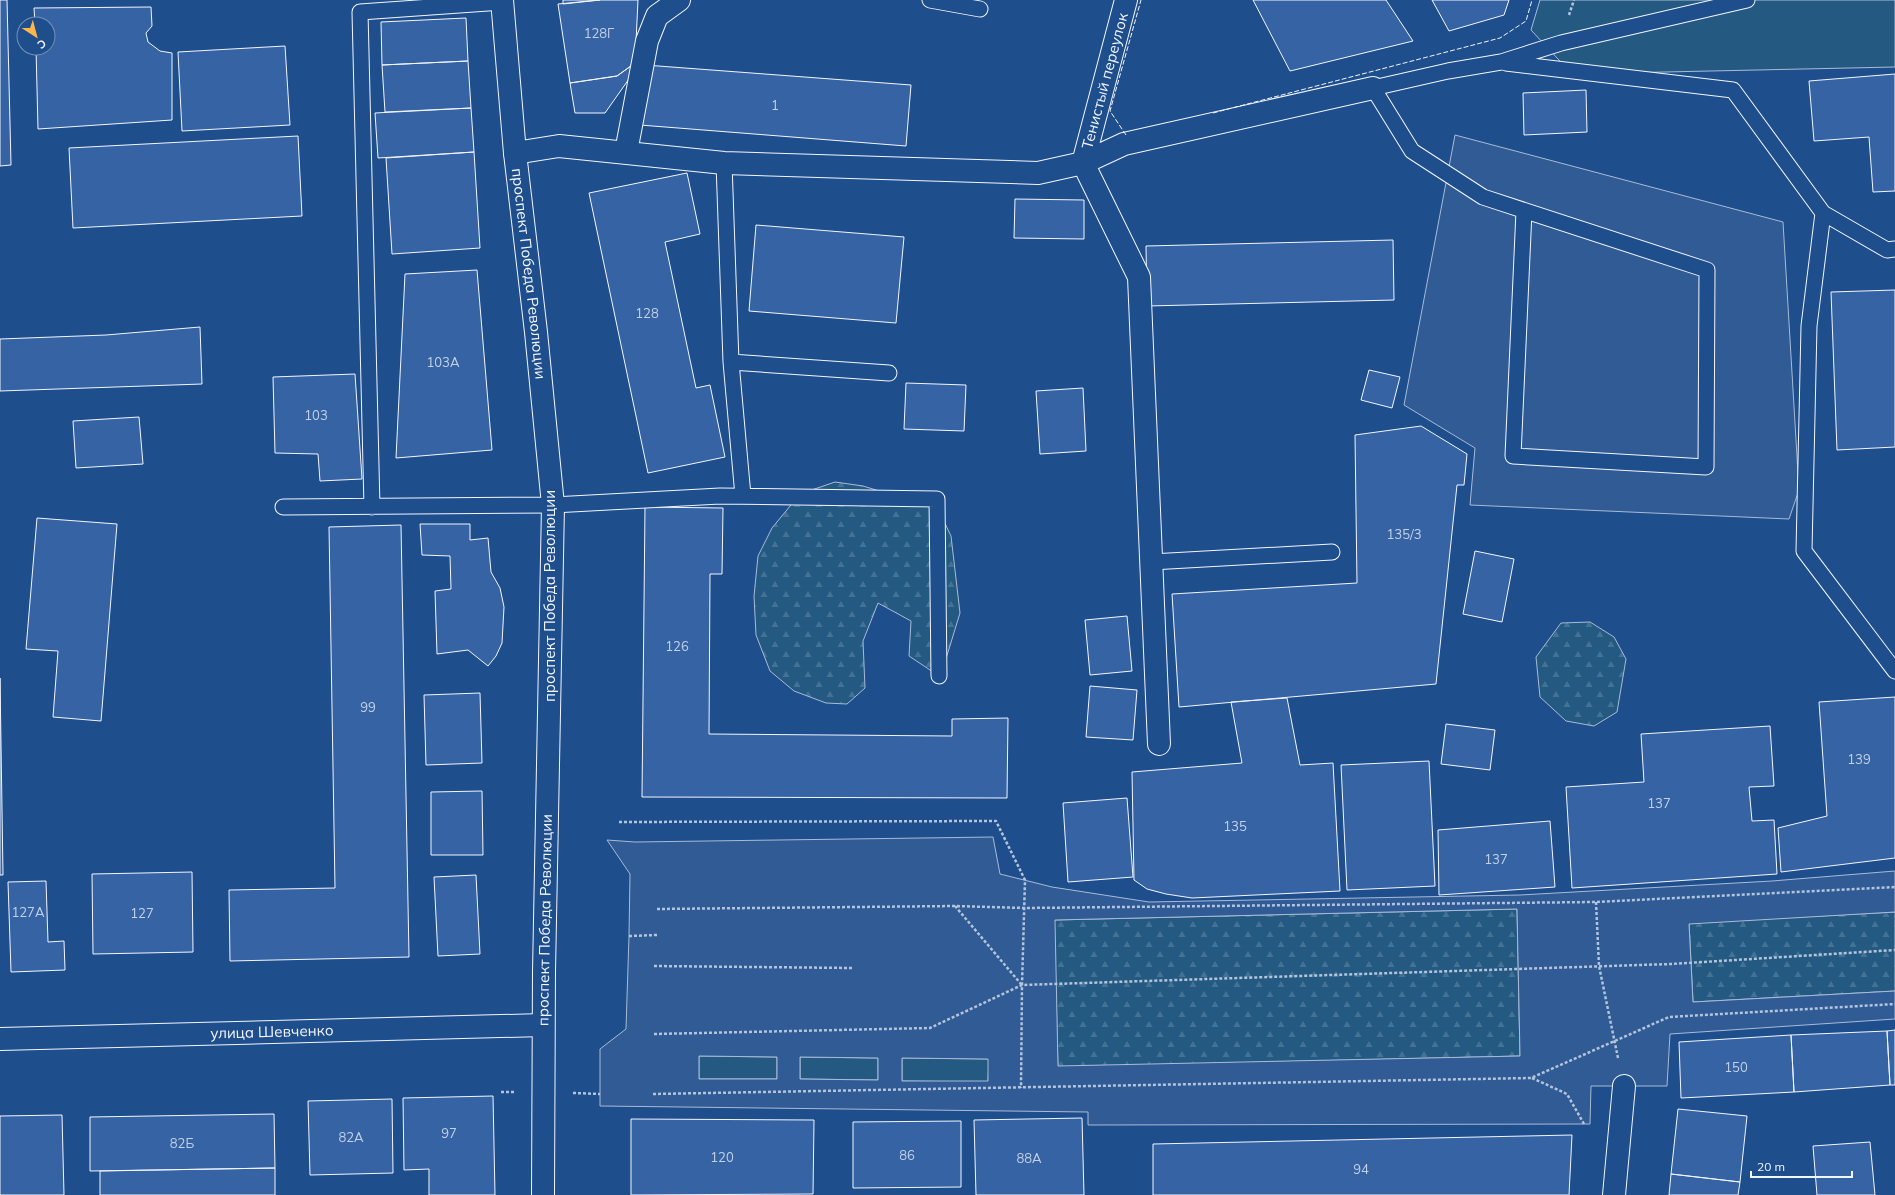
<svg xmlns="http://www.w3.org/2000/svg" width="1895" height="1195" font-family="Mulish,sans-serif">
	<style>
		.green { fill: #245a82; stroke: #a8bbd7 }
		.forest { fill: url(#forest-firs); stroke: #a8bbd7 }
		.parking { fill: #305b95; stroke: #a8bbd7; fill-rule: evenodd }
		.building { fill: #3563a3; stroke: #f2f6ff }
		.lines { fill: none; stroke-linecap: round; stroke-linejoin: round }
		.service-casing { stroke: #f2f6ff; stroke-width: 17 }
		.minor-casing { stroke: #f2f6ff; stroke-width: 24 }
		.secondary-casing { stroke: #f2f6ff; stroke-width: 24 }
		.primary-casing { stroke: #f2f6ff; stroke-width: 24 }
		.path { stroke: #b3c4dc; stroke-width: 2.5; stroke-dasharray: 3 2; stroke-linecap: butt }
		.service { stroke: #1f4e8c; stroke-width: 15 }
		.minor { stroke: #1f4e8c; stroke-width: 22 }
		.secondary { stroke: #1f4e8c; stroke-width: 22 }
		.primary { stroke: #1f4e8c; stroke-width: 22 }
		.fence { stroke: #f2f6ff; stroke-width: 1; stroke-dasharray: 5 2; stroke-linecap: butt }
		.labels { text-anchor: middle; stroke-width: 3; stroke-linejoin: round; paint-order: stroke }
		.number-label { font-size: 13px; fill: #c3d1e8 }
		.street-label { font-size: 15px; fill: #f2f6ff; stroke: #1f4e8c }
	</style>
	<defs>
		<pattern id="forest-firs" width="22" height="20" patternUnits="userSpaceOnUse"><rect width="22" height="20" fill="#245a82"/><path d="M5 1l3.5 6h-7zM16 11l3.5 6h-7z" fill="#447295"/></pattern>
	</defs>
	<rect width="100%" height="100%" fill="#1f4e8c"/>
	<path class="green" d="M1540,0H1895V67L1572,74L1531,30Z
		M699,1056L777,1057V1079H699Z
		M800,1057L878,1058V1080L800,1079Z
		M902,1058L989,1059L988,1082L902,1081Z"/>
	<path class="forest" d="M835,482L863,486L938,509L951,536L960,613L941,675L939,676L909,656L911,621L878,603L863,641L865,688L847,704L826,703L794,691L770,671L756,635L754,596L758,556L772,528L800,494Z
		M1590,622L1614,637L1626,659L1617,712L1594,726L1566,721L1540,697L1536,657L1561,623Z
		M1517,909L1520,1056L1058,1067L1054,920Z
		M1895,912V991L1693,1002L1689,923Z"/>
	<path class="parking" d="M1455,135L1783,222L1799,490L1789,519L1470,505L1475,448L1404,405Z
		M993,837L1000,874L1052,887L1149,902L1520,895L1772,881L1895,871V912L1689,924L1693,1002L1895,991V1019L1670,1034L1667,1086H1591L1590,1124L1088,1125V1112L600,1106V1049L626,1029L629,936L630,874L607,840L635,842ZM1517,909L1520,1056L1058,1066L1055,920ZM699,1056L777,1057V1079H699ZM800,1057L878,1058V1080L800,1079ZM902,1058L988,1059V1081H902Z"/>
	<path class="building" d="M0,0H7L11,165L0,166Z
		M563,0H600L563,4Z
		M600,0H638L635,63L617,76L570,83L558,4Z
		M1253,0H1386L1413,41L1290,71Z
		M1432,0H1509L1504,15L1449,31Z
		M151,7L152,26L146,33L148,42L160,51L172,53V120L38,129L36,48H48V24H35L34,8Z
		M466,18L468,61L382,65L381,22Z
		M285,46L290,125L182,131L178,52Z
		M468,61L471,108L385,112L382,65Z
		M635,63L636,69L605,113H575L570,83L617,76Z
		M645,65L911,85L906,146L640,125Z
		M1895,74V191L1873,192L1869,137L1814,141L1809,81Z
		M1586,90L1587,132L1524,135L1523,93Z
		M471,108L474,152L378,158L375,113Z
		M298,136L302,216L73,228L69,148Z
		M474,152L480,248L392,254L386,158Z
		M687,173L700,234L665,242L696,388L710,385L725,457L648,473L589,193Z
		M1015,199L1084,200V239L1014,238Z
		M756,225L904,237L896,323L749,311Z
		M1393,240L1394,300L1147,306L1146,246Z
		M477,270L492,450L396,458L405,274Z
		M1895,290V447L1837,450L1831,292Z
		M200,327L202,384L0,391V339L106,335Z
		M1369,370L1400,377L1392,408L1361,400Z
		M355,374L362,479L320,481L318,454L275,453L273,377Z
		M906,383L966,385L964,431L904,429Z
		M1083,388L1086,451L1040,454L1036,391Z
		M139,417L143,464L76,468L73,421Z
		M1421,426L1467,454L1464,485H1457L1436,684L1179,707L1172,594L1357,583L1355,435Z
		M645,507L723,508L722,574H710L709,734L952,736V719L1008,718L1007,798L642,797Z
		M37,518L117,524L101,721L53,717L58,651L26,649Z
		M420,524H470V540L488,538L491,572L500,588L504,607L502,643L496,656L488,666L468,650L437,654L435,591L451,589L450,556L422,555Z
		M401,525L409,957L230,961L229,890L335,888L329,527Z
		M1475,551L1514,559L1502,622L1463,614Z
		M1127,616L1132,671L1090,675L1085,620Z
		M0,678L3,875H0Z
		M1090,686L1137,690L1133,740L1086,737Z
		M480,693L482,763L426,765L424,695Z
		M1895,697V858L1781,872L1778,828L1827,816L1819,702Z
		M1287,698L1300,765L1333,763L1340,891L1192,898L1166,894L1147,889L1134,880L1132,772L1242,763L1231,702Z
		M1446,724L1495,730L1490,770L1441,764Z
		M1770,726L1774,786L1749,787L1752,821L1774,820L1777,874L1572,888L1566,787L1644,782L1641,734Z
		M1429,761L1435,886L1347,890L1341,765Z
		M482,791L483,855H431V792Z
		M1127,798L1133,877L1068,882L1063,803Z
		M1550,821L1555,887L1439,895L1438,830Z
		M192,872L193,952L93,954L92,874Z
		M476,875L480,954L438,956L434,877Z
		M46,881L48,942L64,941L65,970L11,972L8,882Z
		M1895,1030V1085H1890L1887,1031Z
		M1887,1031L1890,1085L1794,1092L1791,1035Z
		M1791,1035L1794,1092L1681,1098L1679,1042Z
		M493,1096L495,1195H429V1169L404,1170L403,1098Z
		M392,1099L393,1173L310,1175L308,1101Z
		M1678,1109L1747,1116L1740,1182L1671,1174Z
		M274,1114L275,1168L90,1171V1117Z
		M62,1115L64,1195H0V1116Z
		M1082,1118L1084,1195H976L974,1120Z
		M631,1119L814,1120L813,1194L631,1195Z
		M961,1121V1187L853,1188V1122Z
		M1572,1135L1569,1195H1153V1144Z
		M1870,1142L1875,1195H1817L1813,1146Z
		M275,1168V1195H100V1171Z
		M1671,1174L1740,1182L1738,1195H1669Z"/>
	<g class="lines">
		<g class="service-casing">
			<path id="service" d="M930,0L980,9
				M1506,63L1733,90L1823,213L1887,250L1895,249
				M724,163L731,362L743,496
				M1524,211L1513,456L1706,467L1707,270L1483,197L1412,151L1373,88L1448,71L1501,62L1561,43L1747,0
				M1823,213L1809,326L1804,551L1895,671
				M731,362L889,373
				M283,507L553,505L720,496L937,499L939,676
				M372,507L360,12L502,2
				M1151,562L1332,552"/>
		</g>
		<g class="minor-casing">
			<path id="minor" d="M1126,0L1083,163L1139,277L1159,744
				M626,152L647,41L657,16L679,0
				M515,153L559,146L724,163L1038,173L1083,163L1124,144L1373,88
				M1614,1195L1624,1086"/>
		</g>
		<g class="secondary-casing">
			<g id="secondary">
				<path id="s1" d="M0,1039L543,1025"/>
			</g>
		</g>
		<g class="primary-casing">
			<g id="primary">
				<path id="s2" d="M502,0L515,153L536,332L553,505L544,972L543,1195"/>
			</g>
		</g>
		<path class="path" d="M1569,15L1574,0
			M619,822L996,821L1025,880L1022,985L1021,1088
			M1596,902L1599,966L1618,1058
			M955,906L1021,984
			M657,909L955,906L1025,908L1596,902L1895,887
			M629,936L657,935
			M654,966L853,968
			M654,1034L930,1028L1022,985L1671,964L1895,950
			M1532,1078L1567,1094L1584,1124
			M501,1092H514
			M573,1093L600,1094
			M653,1094L1531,1078L1669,1017L1895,1004"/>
		<use href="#service" class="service"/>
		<use href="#minor" class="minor"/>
		<use href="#secondary" class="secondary"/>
		<use href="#primary" class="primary"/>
		<path class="fence" d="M1213,113L1500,38L1526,21L1532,0
			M1126,135L1110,111L1141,0"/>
	</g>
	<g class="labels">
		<g class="number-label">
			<text x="599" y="38">128Г</text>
			<text x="775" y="110">1</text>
			<text x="647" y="318">128</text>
			<text x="443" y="367">103А</text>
			<text x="316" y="420">103</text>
			<text x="1404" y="539">135/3</text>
			<text x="677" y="651">126</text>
			<text x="368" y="712">99</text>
			<text x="1859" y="764">139</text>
			<text x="1659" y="808">137</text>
			<text x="1235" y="831">135</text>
			<text x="1496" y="864">137</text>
			<text x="28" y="917">127А</text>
			<text x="142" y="918">127</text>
			<text x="1736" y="1072">150</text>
			<text x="449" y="1138">97</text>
			<text x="351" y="1142">82А</text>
			<text x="182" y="1148">82Б</text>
			<text x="907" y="1160">86</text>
			<text x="722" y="1162">120</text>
			<text x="1029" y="1163">88А</text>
			<text x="1361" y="1174">94</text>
		</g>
		<g class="street-label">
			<text transform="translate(1105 81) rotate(-75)" y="5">Тенистый переулок</text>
			<text dy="5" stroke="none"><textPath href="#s2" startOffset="275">проспект Победа Революции</textPath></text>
			<text transform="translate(550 596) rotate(-90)" y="5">проспект Победа Революции</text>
			<text transform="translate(545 920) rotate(-89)" y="5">проспект Победа Революции</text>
			<text dy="5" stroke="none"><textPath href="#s1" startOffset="272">улица Шевченко</textPath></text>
		</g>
	</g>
	<g transform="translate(36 36) rotate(144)"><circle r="19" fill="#1f4e8c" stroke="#7391ba"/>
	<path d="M0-3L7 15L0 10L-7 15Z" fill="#ffb74d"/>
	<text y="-6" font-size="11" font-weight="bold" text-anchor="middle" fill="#f2f6ff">С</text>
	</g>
	<path d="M1751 1171v6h101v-6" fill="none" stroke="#f2f6ff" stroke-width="2"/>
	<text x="1757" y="1171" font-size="12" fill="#f2f6ff" stroke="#1f4e8c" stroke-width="3" paint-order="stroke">20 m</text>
</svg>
